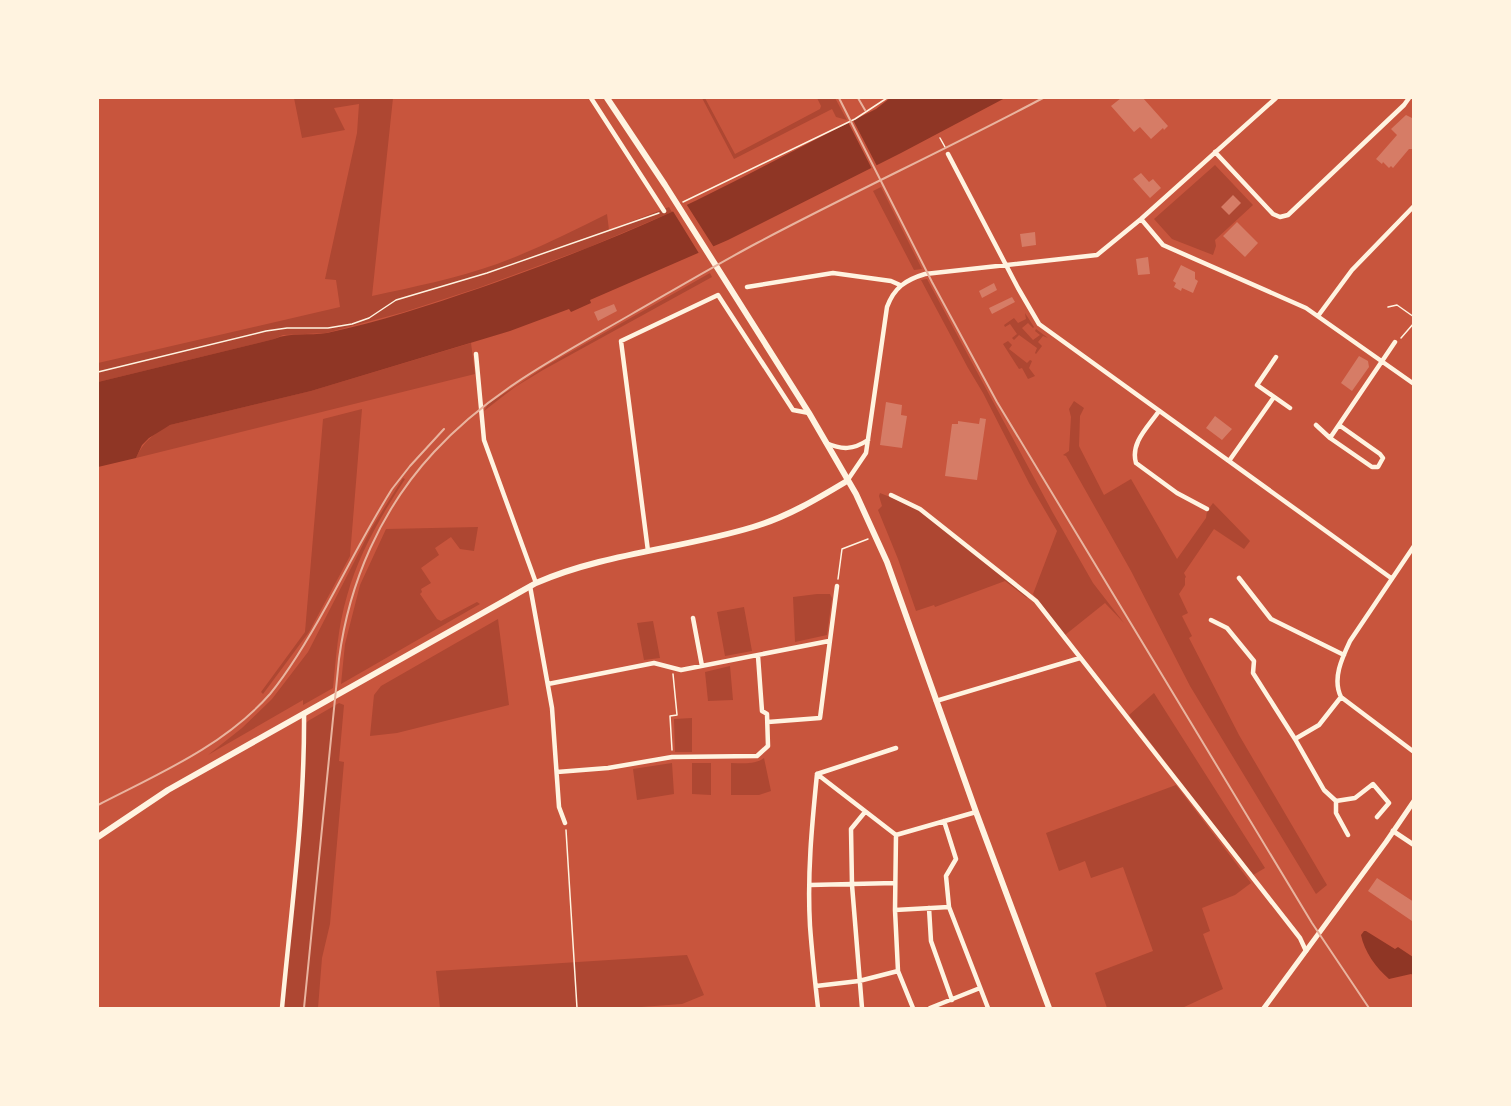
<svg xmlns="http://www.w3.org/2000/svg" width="1511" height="1106" font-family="Merriweather,serif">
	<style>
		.green { fill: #ae4732 }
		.water { fill: #8f3625 }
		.pier { fill: #c8553d }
		.building { fill: #d67c66 }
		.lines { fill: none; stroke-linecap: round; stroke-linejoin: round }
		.path { stroke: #fff3e0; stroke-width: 1.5 }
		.minor { stroke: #fff3e0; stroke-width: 4.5 }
		.tertiary { stroke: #fff3e0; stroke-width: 5 }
		.secondary { stroke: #fff3e0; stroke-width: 6 }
		.rail { stroke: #e9b49f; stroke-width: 2 }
	</style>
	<rect width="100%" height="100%" fill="#c8553d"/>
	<path class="green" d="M294,98H393L372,296C414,287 457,278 497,264C535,250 571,232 607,214L609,230L669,207L672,212L587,248L478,288L404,312L326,333L283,335L274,339L98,382V363L340,307L336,280L325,279L357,133L359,104L334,108L345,130L302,138Z
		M702,98H705L735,154L820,109L821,106L817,98H835L847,120L836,117L832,109L734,159Z
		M1215,165L1253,205L1215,240L1216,246L1213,255L1172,239L1154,219Z
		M881,187L922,269L914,270L873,191Z
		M710,273L712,277L543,370L515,387L484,411L488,404L546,366Z
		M927,279L1053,513L1093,583L1124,623L1105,603L1065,635L1033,594L1057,531L1029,483L983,393L968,368L921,280Z
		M1025,313L1034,327L1033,328L1028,323L1022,328L1033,340L1040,335L1035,331L1036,329L1048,338L1043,336L1038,342L1042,346L1036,354L1035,353L1037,348L1019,335L1014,340L1012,338L1017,334L1010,324L1005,327L1004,325L1014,318L1018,323L1026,319Z
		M1008,341L1012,345L1009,349L1027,363L1030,360L1032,361L1029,368L1035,376L1028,379L1022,368L1019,369L1003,344Z
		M471,343L475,374L136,458C143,442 155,432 170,425L311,391Z
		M1074,401L1084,408L1080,416L1079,446L1104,495L1131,479L1177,559L1206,518L1207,511L1213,503L1250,541L1244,549L1214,529L1184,573L1186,577L1185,578V585L1179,594L1188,613L1182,616L1192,636L1189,638L1239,735L1327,885L1316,894L1190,686L1131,571L1066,456L1063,455L1069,451L1071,417L1069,409Z
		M362,409L350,556L309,632L263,694L261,692L305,632L323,419Z
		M403,478L405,479C382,514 358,555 347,596C338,626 336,657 333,688L303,705V700L208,755L242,728L272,699L308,652L371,529Z
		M880,493L910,505L918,510L1026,594L1027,598L1005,581L935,607L934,605L916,611L898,559L878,510L882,506L879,496Z
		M478,527L474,551L460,549L451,537L435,548L439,555L421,568L431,583L421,589L422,592L420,594L437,619L441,621L477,602L480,604L341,684L345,644L360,585L386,529Z
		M817,594H830L832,598L827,635L795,642L793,597Z
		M744,607L752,651L725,656L717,612Z
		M498,619L509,705L397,733L370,736L374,695L381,686Z
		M653,621L660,658L644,660L637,623Z
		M730,666L733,700L708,701L705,672Z
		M1154,693L1265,868L1253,875L1129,715Z
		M339,703L344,705L339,761L344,762L330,924L322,958L318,1008H283L306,723L308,721Z
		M692,718V752H675L674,719Z
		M764,758L771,791L759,795H731V763C742,763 755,765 764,758Z
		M672,763L674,794L637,800L633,769Z
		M692,763H711V795L692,794Z
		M1176,785L1251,883L1235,895L1202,908L1210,931L1203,934L1223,989L1182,1008H1107L1095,973L1153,951L1123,867L1091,878L1085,861L1059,871L1046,833Z
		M687,955L704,995L682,1004L627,1008H440L436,971Z"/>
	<path class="water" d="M890,98H1005L901,153L728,240L590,300L591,303L571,312L569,309L510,331L311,391L170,425L149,438L142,445L136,458L98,467V382L274,339C291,332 309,336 327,333C379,322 430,305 480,288C545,265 611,240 674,211C742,179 809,142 876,109Z
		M1364,931H1366L1395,949L1398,947L1413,957V975L1411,974L1389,979C1376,968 1364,951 1361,935Z"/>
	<path class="pier" d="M852,118L878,168L873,171L847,120Z
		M685,202L715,249L700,255L671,208Z"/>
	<path class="building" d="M1121,98H1143L1168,126L1164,130L1163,128L1151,139L1140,127L1134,132L1111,106Z
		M1406,115L1414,119V149H1409L1393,168L1391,166L1389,168L1383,162L1382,164L1376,159L1397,135L1391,129Z
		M1141,173L1149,182L1153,179L1161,188L1150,198L1133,179Z
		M1233,195L1241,203L1229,215L1221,207Z
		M1237,222L1258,243L1245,257L1223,236Z
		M1035,232L1036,245L1022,247L1020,234Z
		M1148,257L1150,274L1138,275L1136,259Z
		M1181,265L1195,272V279L1198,281L1193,293L1182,288L1181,291L1174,287L1176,283L1173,281Z
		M994,283L997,290L982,298L979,291Z
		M1012,297L1015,302L992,314L989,308Z
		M614,304L617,311L598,321L594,312Z
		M1359,356L1368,361L1369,367L1352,391L1341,383Z
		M886,402L902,405L901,415L907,416L902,448L880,445Z
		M1215,416L1232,429L1222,440L1206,428Z
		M980,418L986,419L977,480L945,476L952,424H958V421L979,424Z
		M1377,878L1414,902V919L1412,921L1368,891Z"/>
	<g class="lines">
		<path class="path" d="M940,138L945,147
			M683,202L855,119L887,98
			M1388,307L1397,305L1414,317
			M1401,338L1414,323
			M98,372L266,331L287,328H328L352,324L369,318L396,300L487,273L659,213
			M838,579L842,549L868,539
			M672,750L670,716L677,715L673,674
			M566,830L577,1008"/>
		<path class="minor" d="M591,98L664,211
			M1215,152L1273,214L1280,217L1288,215L1404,105L1409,98
			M948,154L1018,288L1039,324L1391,578
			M1141,219L1163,245L1306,308L1414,384
			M747,287L833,273L891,281L900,285
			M1318,316L1352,270L1414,206
			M476,354L484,440L536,583
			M1276,357L1257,385L1290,408
			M1159,411C1148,427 1130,443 1136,463L1177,493L1207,509
			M1316,425L1330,438
			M1339,425L1380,454L1383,458L1378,467H1372L1330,438L1395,342
			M826,443C842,450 853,450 868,440
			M1229,461L1274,397
			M847,481L866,453L887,307C894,288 905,280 925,274L1097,255L1141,219L1276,98
			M891,495L920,509L1036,601L1300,938L1306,951
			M1414,546L1350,641C1342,658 1332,679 1341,697L1414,752
			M648,551L621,341L718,295L793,410L809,413
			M1239,578L1271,619L1344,655
			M530,586L552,708L559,807L565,823
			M693,618L702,666
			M1211,620L1227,628L1254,661L1253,673L1295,739L1324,790L1336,801V813L1348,835
			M548,684L654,663L681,670L829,641
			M936,701L1080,658
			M768,722L820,718L837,586
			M1295,739L1319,725L1341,697
			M557,772L608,768L672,757L757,756L768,746L767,714L762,711L758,656
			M817,774L896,835
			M1336,801L1355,798L1373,784L1389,803L1377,817
			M944,821L956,859L946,876L949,907
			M810,885L895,883
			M929,908L931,941L952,1000
			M895,910L949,907L988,1008
			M816,986L859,981L898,971
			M282,1008C291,911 305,811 304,713
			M818,1008C815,981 812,953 810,926C807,875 812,824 817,774L896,748
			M862,1008L852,885L851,829L865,812
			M913,1008L898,971L895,910L896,835L976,812
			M930,1008L980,988"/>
		<path class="tertiary" d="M1393,831L1414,845
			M1264,1008L1386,842L1414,801"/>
		<path class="secondary" d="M607,98L665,185L809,413L856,494L887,562L976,812L1049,1008
			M98,837L168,790L536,583C605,553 681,549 753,527C787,517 817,499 847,481"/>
		<path class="rail" d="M839,98L932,282L997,402L1312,923L1369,1008
			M858,98L865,110
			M98,805C158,774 224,746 270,694C292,667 310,636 327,605C348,567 368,527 392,489L410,466L444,429
			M304,1008L339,659C349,582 381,509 434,452C490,391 559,356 630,315C672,291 714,266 757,243C851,193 949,148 1043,98"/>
	</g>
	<rect width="1511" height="1106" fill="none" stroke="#fff3e0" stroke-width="198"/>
</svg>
